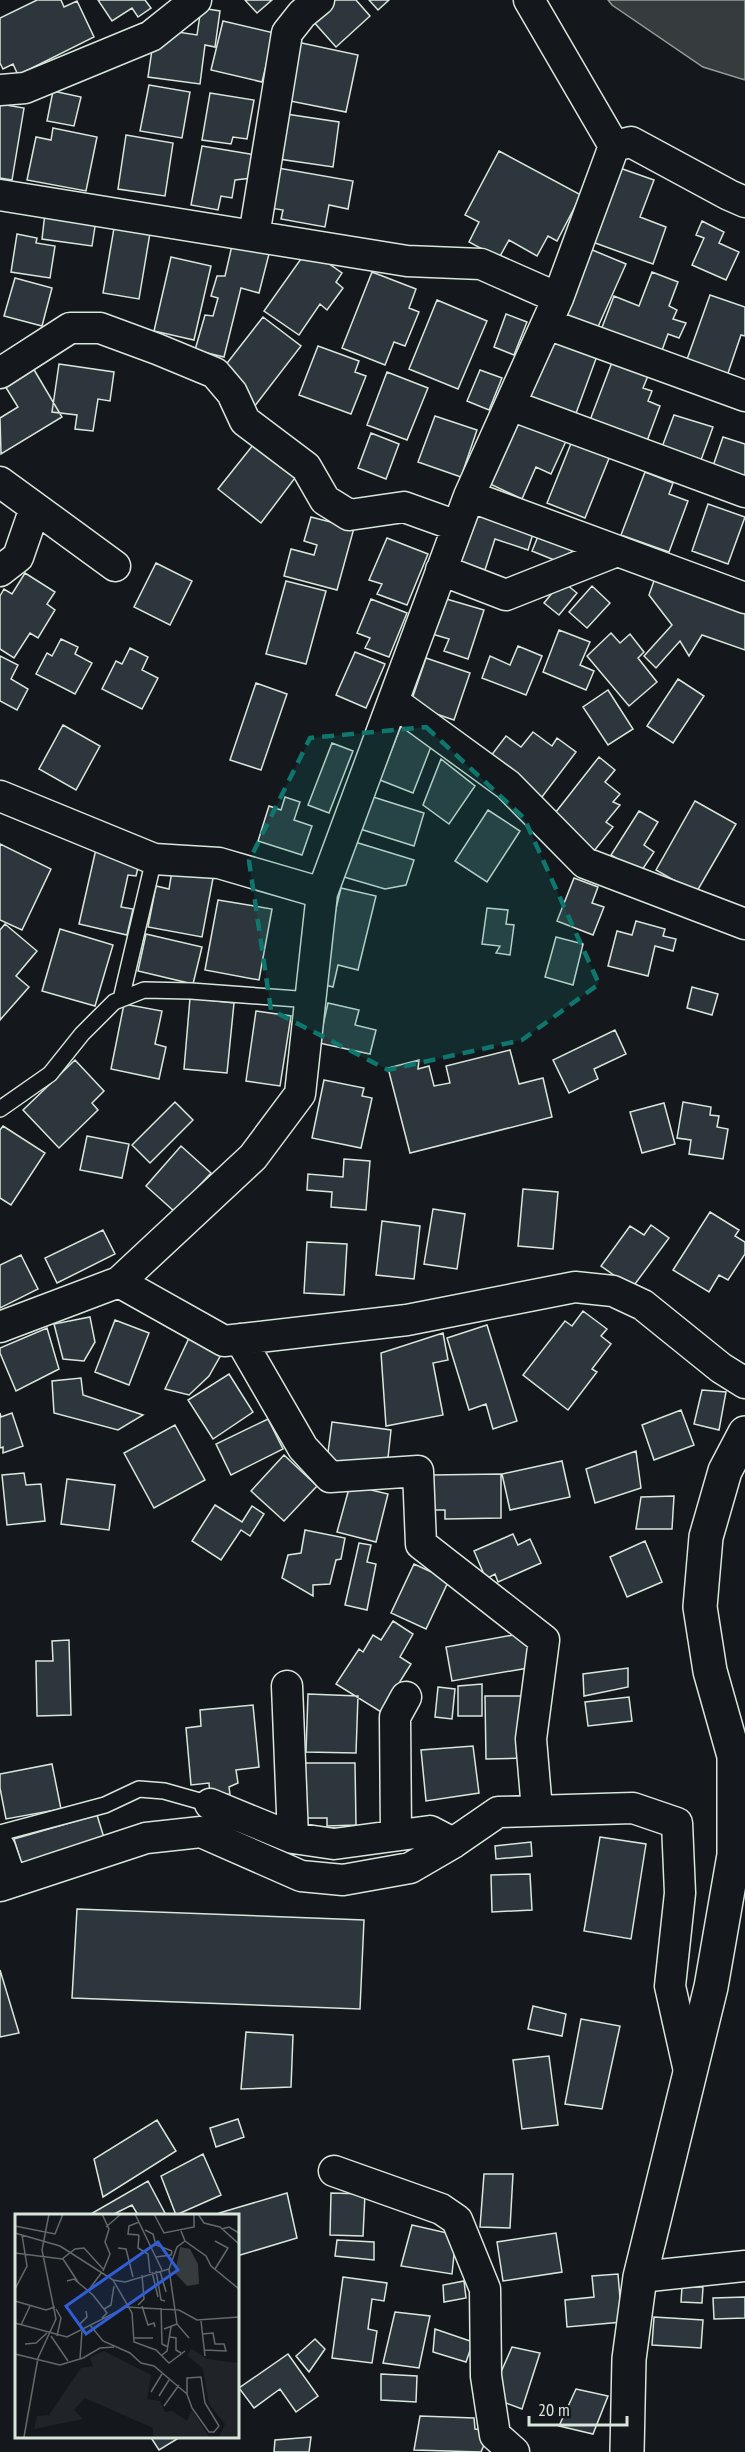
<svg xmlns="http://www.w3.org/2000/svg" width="745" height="2452" font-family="'PT Sans Narrow',sans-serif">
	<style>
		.water { fill: #363b3e; stroke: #939e99; stroke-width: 1.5 }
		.building { fill: #2c363c; stroke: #d8e6dc; stroke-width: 1.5 }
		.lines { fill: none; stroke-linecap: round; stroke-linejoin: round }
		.lane-casing { stroke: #d8e6dc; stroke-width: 18 }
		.street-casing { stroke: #d8e6dc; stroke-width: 33 }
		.secondary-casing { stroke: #d8e6dc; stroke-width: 36 }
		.lane { stroke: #14181c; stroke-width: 15 }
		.street { stroke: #14181c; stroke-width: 30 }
		.secondary { stroke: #14181c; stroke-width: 33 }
		.marked { fill: #0f766e; fill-opacity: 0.2; stroke: #0f766e; stroke-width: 4.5; stroke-dasharray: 12 8; stroke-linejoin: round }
		.inset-road { fill: none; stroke: #626a69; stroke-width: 1.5 }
		.view { fill: #305dd8; fill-opacity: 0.15; stroke: #305dd8; stroke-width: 3 }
		.inset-edge { fill: none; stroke: #d8e6dc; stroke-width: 3 }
	</style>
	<rect width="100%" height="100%" fill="#14181c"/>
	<path class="water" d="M608,0H745V80L703,67L612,5Z"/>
	<path class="building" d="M37,0H61L64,7L77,1L94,37L18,75L13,64L3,69L0,63V18Z
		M98,0H145L151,8L138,17L132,8L112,21Z
		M245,0H272L257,13Z
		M334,0H356L370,16L336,47L312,20Z
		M369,0H389L378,10Z
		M201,8L220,11L215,47L205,45L200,84L148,77L153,43L171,31L197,35Z
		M223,21L274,33L262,82L211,70Z
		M297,42L358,55L346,112L285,100Z
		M149,85L190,92L182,138L140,131Z
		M53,91L81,97L74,126L47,121Z
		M210,93L254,100L247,139L233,137L231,144L202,140Z
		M0,104L24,108L12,180L0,178Z
		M286,114L339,122L333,167L279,159Z
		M53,128L97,137L86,191L27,180L36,137L51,140Z
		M126,135L173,143L165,196L118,189Z
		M202,146L256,155L252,178L235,180L232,198L221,196L218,210L191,205Z
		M499,151L581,195L557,241L548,236L537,256L509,240L499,258L469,242L479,222L465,215Z
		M614,166L654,180L640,217L666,227L653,264L587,240Z
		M278,168L353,181L348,209L329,205L325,227L281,219L283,210L270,208Z
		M45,213L96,220L92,246L42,239Z
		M702,221L724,232L719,243L739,252L726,280L692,265L704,238L696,235Z
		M114,228L150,233L139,299L103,293Z
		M17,234L37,238L36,243L55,246L50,278L11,272Z
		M233,241L270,250L259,293L241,288L224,357L195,350L205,315L213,316L218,298L211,296L217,276H225Z
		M308,249L342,273L336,282L343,288L327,310L320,304L299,335L264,311Z
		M590,249L626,264L597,329L561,314Z
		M171,257L211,266L194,340L154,331Z
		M372,272L416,289L409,308L419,312L405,346L394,342L385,365L342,348Z
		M652,272L678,282L669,306L677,310L673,319L686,323L679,338L668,334L661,353L601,330L614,296L639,306Z
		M15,278L52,288L42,326L4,316Z
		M710,295L745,307V336L741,335L726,379L685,365Z
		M437,300L487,321L458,389L409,369Z
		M506,314L527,322L514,355L494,347Z
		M263,317L301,346L254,407L224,367Z
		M550,338L597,356L575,416L527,398Z
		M318,346L359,361L355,372L366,376L351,414L299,395Z
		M614,357L650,371L643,388L652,391L648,401L660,406L644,449L587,428Z
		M59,364L114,372L110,401L98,399L93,431L75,429L77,415L52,412Z
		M33,368L62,417L1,454L0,418L18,407L5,386Z
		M480,370L502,378L489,410L467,401Z
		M387,372L428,388L407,440L367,425Z
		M674,415L713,427L701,460L662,447Z
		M435,416L477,430L461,477L418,462Z
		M520,418L567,439L551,474L536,467L522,499L490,484Z
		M371,433L399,444L386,479L358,468Z
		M723,437L745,444V476L713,466Z
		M572,441L610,456L585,518L547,503Z
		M253,445L295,478L261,523L218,489Z
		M645,472L673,483L669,494L688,501L669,552L621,535Z
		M708,504L745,517L728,564L692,551Z
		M479,508L535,527L528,550L495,539L485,570L460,562Z
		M311,517L354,528L337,590L284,576L291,549L314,555L317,545L304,541Z
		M541,529L578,545L569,566L532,551Z
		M387,538L428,554L407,605L377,594L382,584L369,580Z
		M156,563L192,581L170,625L134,607Z
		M25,573L55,592L47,604L55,610L38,638L30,633L14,658L0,649V596L4,589L12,594Z
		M655,578L745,609V650L702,635L689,656L680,641L656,668L644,656L672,625L649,595Z
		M286,581L326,591L306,664L266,654Z
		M562,581L577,593L559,615L544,603Z
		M592,586L610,603L587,628L569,612Z
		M443,598L484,610L468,659L444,651L449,639L432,634Z
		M371,599L407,613L389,657L365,648L370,638L357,633Z
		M559,630L590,642L580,665L594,671L586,690L543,672Z
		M611,633L620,643L630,634L644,652L638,658L657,682L629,706L587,656Z
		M61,639L78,647L75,654L92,663L75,694L36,674L47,653L52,656Z
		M518,646L542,656L526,695L482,678L490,656L510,665Z
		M130,648L148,657L142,670L158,678L142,709L102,689L116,661L122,664Z
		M355,652L385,664L366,708L336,695Z
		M0,656L18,665L11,679L28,689L17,710L0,701Z
		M426,658L470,673L454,720L410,705Z
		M678,679L704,696L673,743L647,726Z
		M256,683L287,694L261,770L230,760Z
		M608,690L633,729L608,745L583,707Z
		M63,725L100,746L76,790L39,769Z
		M401,726L434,739L413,793L380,780Z
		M533,732L552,746L557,738L576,752L542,797L490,757L506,736L521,747Z
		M332,743L353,751L329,813L308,805Z
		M599,757L615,770L605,782L620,794L613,802L620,805L606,822L613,827L594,851L552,817Z
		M441,759L475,786L449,824L423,805Z
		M370,796L424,813L414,846L360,829Z
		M285,797L300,802L294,820L312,826L302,855L258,841L269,806L281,810Z
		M695,801L736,824L696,893L656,870Z
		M488,810L520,831L487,882L455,861Z
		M639,811L658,822L644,845L654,852L640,873L611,855Z
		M355,842L414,860L406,885L385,889L344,877Z
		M0,844L51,869L22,930L0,920Z
		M96,849L140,859L136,876L128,875L121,907L133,909L127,935L79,924Z
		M173,865L214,873L202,937L148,927L156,886L169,889Z
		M574,878L598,887L592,903L604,907L593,935L557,921Z
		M341,888L376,896L358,970L338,965L333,987L318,983Z
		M218,900L272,909L259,980L205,970Z
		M487,908L508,910L506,924L514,925L510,955L496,953L500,946L482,944Z
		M636,921L665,929L663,936L676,939L673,951L655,946L648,976L608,966L617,931L632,935Z
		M5,924L37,951L16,976L29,987L0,1020V930Z
		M60,929L113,945L95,1006L42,991Z
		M146,934L202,947L193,984L138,971Z
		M556,937L583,944L573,985L545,977Z
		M692,987L718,994L712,1015L687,1008Z
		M190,998L234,1003L227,1073L184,1069Z
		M328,1003L359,1010L355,1025L376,1030L370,1054L319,1043Z
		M124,1004L162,1011L155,1044L166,1047L159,1079L111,1069Z
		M256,1011L291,1016L280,1086L246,1081Z
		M615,1030L626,1054L594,1069L598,1079L569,1093L553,1060Z
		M510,1050L519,1084L543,1078L552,1117L410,1153L388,1068L419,1060L418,1069L429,1066L434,1086L450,1083L446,1066Z
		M75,1060L104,1091L92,1103L98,1110L59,1148L23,1110Z
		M324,1080L364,1088L362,1096L372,1098L361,1148L312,1138Z
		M175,1102L193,1120L150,1163L132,1145Z
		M683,1102L711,1107L710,1115L719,1116L717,1127L728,1129L723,1159L689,1154L691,1140L677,1138Z
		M664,1103L675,1144L642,1153L630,1112Z
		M3,1126L45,1153L11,1205L0,1198V1130Z
		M87,1136L129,1144L122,1178L80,1170Z
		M181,1146L211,1173L175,1212L146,1186Z
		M344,1159L370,1161L366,1210L331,1207L332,1192L307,1190L308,1174L343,1177Z
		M523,1189L558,1192L553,1249L518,1246Z
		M433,1209L465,1214L457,1269L424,1264Z
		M710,1212L739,1230L735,1236L745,1242V1254L728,1280L719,1275L709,1292L673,1270Z
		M382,1221L420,1226L414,1279L376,1275Z
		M651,1225L669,1238L632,1288L601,1266L630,1226L644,1235Z
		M103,1230L115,1254L57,1283L45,1258Z
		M307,1242L347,1244L344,1295L304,1293Z
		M21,1255L38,1289L0,1308V1265Z
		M583,1311L607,1329L601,1336L611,1344L592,1369L597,1372L568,1410L523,1375L565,1321L572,1326Z
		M90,1317L95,1342L84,1361L63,1359L54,1324Z
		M115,1320L149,1333L129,1385L95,1372Z
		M487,1325L517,1421L493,1429L486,1404L469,1410L447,1338Z
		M47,1328L59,1369L16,1391L0,1353V1348Z
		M443,1333L448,1360L433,1363L443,1415L386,1426L381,1353Z
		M189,1338L222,1353L209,1376L189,1395L165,1389Z
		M229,1374L253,1412L213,1439L188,1400Z
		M81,1378L83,1395L143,1415L118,1430L54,1413L52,1381Z
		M702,1390L726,1392L719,1430L694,1424Z
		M681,1410L694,1445L654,1460L642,1425Z
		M0,1413L1,1417L12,1413L23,1446L3,1453V1447L0,1448Z
		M268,1419L283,1449L231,1475L216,1444Z
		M332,1422L391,1430L387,1467L327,1460Z
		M175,1425L205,1480L154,1508L124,1453Z
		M636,1451L641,1488L595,1503L586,1469Z
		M284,1455L317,1486L284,1521L251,1491Z
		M562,1461L570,1497L510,1510L502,1474Z
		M24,1473L26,1485L41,1484L45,1521L7,1525L2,1475Z
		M501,1474V1518L445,1519V1510H431V1475Z
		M67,1479L115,1485L109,1530L61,1524Z
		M350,1485L388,1494L376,1542L337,1532Z
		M674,1496L672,1529H636L641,1497Z
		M215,1505L242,1522L252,1506L264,1514L250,1536L241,1530L221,1560L192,1541Z
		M305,1530L345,1538L341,1559L336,1560L330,1584L313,1585V1596L282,1578L288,1555L301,1553Z
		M513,1534L518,1545L530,1539L541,1563L498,1582L495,1574L486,1579L474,1551Z
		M645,1541L662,1582L627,1597L610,1557Z
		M359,1543L371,1545L367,1562L376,1564L367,1610L345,1605Z
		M414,1564L449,1580L426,1629L391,1613Z
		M393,1621L413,1634L400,1657L411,1664L381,1712L336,1684L359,1649L363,1652L373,1635L381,1640Z
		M530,1632L528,1668L452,1681L446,1647Z
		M69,1640L71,1715L37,1716L36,1661H53L52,1641Z
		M628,1668V1687L584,1696L583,1674Z
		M482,1684V1716H458V1686Z
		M438,1687L455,1689L452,1719L435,1717Z
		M308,1694L358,1696L356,1753L306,1752Z
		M485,1696H525V1758L486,1759Z
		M629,1697L632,1721L588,1726L585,1702Z
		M253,1705L259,1767L236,1770L238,1783L229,1787L230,1794L210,1796L209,1783L191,1785L186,1728L201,1726L200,1710Z
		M473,1746L479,1793L426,1801L421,1750Z
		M302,1763H355L356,1825L327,1826V1818H302Z
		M52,1764L61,1809L6,1819L0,1788V1774Z
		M97,1815L105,1841L22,1865L14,1839Z
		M600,1837L646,1844L631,1939L584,1931Z
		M531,1842L532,1856L496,1859L495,1846Z
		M530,1874L532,1910L492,1912L491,1875Z
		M77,1909L364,1920L360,2009L72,1998Z
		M0,1970L19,2033L0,2037Z
		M533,2006L566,2014L562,2036L528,2029Z
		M581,2019L620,2026L602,2109L565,2104Z
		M246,2032L293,2035L291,2087L241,2089Z
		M549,2056L558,2125L522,2129L513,2060Z
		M238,2119L244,2137L216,2147L210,2128Z
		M157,2120L176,2151L103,2197L94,2159Z
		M203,2154L221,2195L176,2215L161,2176Z
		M484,2174H513L510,2228L480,2227Z
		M148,2181L166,2215H138L132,2205L112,2215H89Z
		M287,2193L297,2238L237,2256V2215H219V2213Z
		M331,2193L365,2194L363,2236L330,2235Z
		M412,2225L456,2235L452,2274L401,2266Z
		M556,2233L562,2272L503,2281L497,2242Z
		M337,2240L374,2242V2260L335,2256Z
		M618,2274L622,2322L567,2327L565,2300L594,2297L592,2276Z
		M343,2277L387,2283L384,2301L372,2299L368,2329L377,2331L372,2363L332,2358Z
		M464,2281L466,2298L444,2302L443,2285Z
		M682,2287H703L702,2303L681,2302Z
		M745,2297V2318L714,2319L713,2298Z
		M395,2312L430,2316L419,2368L383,2363Z
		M654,2317L703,2320L701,2348L652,2345Z
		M435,2329L473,2342L466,2362L433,2352Z
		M315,2339L325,2349L309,2372L296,2356Z
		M512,2347L540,2353L522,2409L490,2397Z
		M288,2354L318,2396L296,2412L280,2389L254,2408L239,2388Z
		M381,2374L417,2376L416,2402L381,2400Z
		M576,2389L608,2396L593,2434L559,2426Z
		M420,2416L474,2418L475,2429L490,2431L481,2452L414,2450Z
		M150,2436H182L159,2450Z
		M311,2437L309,2452H274L275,2440Z"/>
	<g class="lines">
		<g class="lane-casing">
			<path id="lane" d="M121,999L154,859
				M0,1109L50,1074L82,1034L114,1002L144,990L191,991L311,1000
				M0,1833L105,1805L139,1789L164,1791L210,1804"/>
		</g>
		<g class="street-casing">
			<path id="street" d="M529,0L614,146
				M0,90L25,88L151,36L196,0
				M614,146L631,142L729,195L745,202
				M0,195L407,261L481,264L558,298
				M254,236L287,33L302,14L319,0
				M547,324L745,396
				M0,373L70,328H100L157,349L215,373L232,393L245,421L306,467L325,500L349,515L404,507L457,526
				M510,405L745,492
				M0,482L115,566
				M469,496L745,598
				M441,570L506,595L617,551
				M0,571L18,557L35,508
				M394,702L508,785L585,863L745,924
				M0,796L154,859L219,863L322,893
				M119,1282L224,1341L407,1320L575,1287L613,1291L643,1305L721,1368L745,1383
				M0,1327L119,1282L253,1157L300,1094L322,893L469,496L558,298L614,146
				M240,1339L303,1448L330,1477L418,1471L421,1544L544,1640L531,1739L537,1810
				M287,1686L293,1838
				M210,1804L293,1838L334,1844L430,1831L453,1843
				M396,1835L395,1717L406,1697
				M0,1848L11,1880
				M0,1886L146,1838L201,1832L301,1876L343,1880L410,1868L453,1843L498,1812L633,1808L677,1823L680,1893L670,1986L689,2071
				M334,2171L441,2209L457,2220L485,2289L486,2376L495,2435L514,2452
				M640,2277L745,2266"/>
		</g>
		<g class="secondary-casing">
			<path id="secondary" d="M627,2452L629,2359L640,2277L711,1987L734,1855V1756L710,1671L700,1607L706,1537L725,1471L745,1433"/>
		</g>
		<use href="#lane" class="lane"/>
		<use href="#street" class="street"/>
		<use href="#secondary" class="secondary"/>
	</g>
	<path class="marked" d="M426,727L524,818L599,984L522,1040L388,1070L271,1010L249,861L310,738Z"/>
	<g transform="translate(15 2214)">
		<rect width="224" height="224" fill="#14181c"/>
		<path d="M177,135L192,145L223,149V223H204L210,210L194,190L188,155L172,141ZM89,137L136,161L132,185L145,187L150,198L157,197L172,207L177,196L194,223H138V214L70,184L59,196L68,205L19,215L22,202L34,201L66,154L78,152L75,143Z" fill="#202428"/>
		<path d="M165,33L175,35L183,50L184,70L172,72L160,59Z" fill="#363b3e"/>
		<path class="inset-road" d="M87,0L94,15L90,28L95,40L88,57M120,0L147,56M139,0L149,19L179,13V0M183,0L189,9L205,13L224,30M0,12L40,20L48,0M91,13L106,0M207,15L214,13L224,19M130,16L138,20L141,31L157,37M166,17L170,27L191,42L196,52L224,75M0,19L45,32L98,66L110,68L154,55M124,21L123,34L133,40L135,59M124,21L113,20L114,12L124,8M200,27L213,34L200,55M103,34L111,35L118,63M0,39L47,45L60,35L69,34L89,56M141,43L156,41L157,37M48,45L63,68M141,57L146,86L150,87M145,57L151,78M137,58L143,83M98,66L117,99L119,128L141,136L154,149L170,137M52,67L59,65L78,81L92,99L87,104M0,75L12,52L7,21M73,77L87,58M0,87L31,96L40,93M123,91L129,85L127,61M127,92L133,111L139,109L140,113M146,94L147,130L153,133M41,95L46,104L42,122M89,95L96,91L99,72M186,107L190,142M0,109L52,123L111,93L164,96L182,106L224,103M162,110L174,124M6,111L15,92M75,111L88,127L115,139L126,149L139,152L172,180M149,115L162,110L154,55L162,33L170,27M68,116L65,110L72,103L71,97M187,120L198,119L200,130H209L211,137L189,136M36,122L53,147M155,123L161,124V136L166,139M118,124H138M10,130L21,129L32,119M0,140L45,151L68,144L85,134L99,133M147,141L152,137L156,113M65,145L67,117M186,163L190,189L204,212L199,218H194L177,194L172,180V164ZM136,178L147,160M144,182L154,166M149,192L164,171M9,223L23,144L41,105L27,36L34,0"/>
		<path class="view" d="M143,28L163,56L71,120L51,92Z"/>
		<rect width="224" height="224" class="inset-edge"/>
	</g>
	<path d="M529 2416v9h98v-9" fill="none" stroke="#d8e6dc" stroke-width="3"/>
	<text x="538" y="2416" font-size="18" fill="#d8e6dc" stroke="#14181c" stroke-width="4.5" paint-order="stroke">20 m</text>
</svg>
